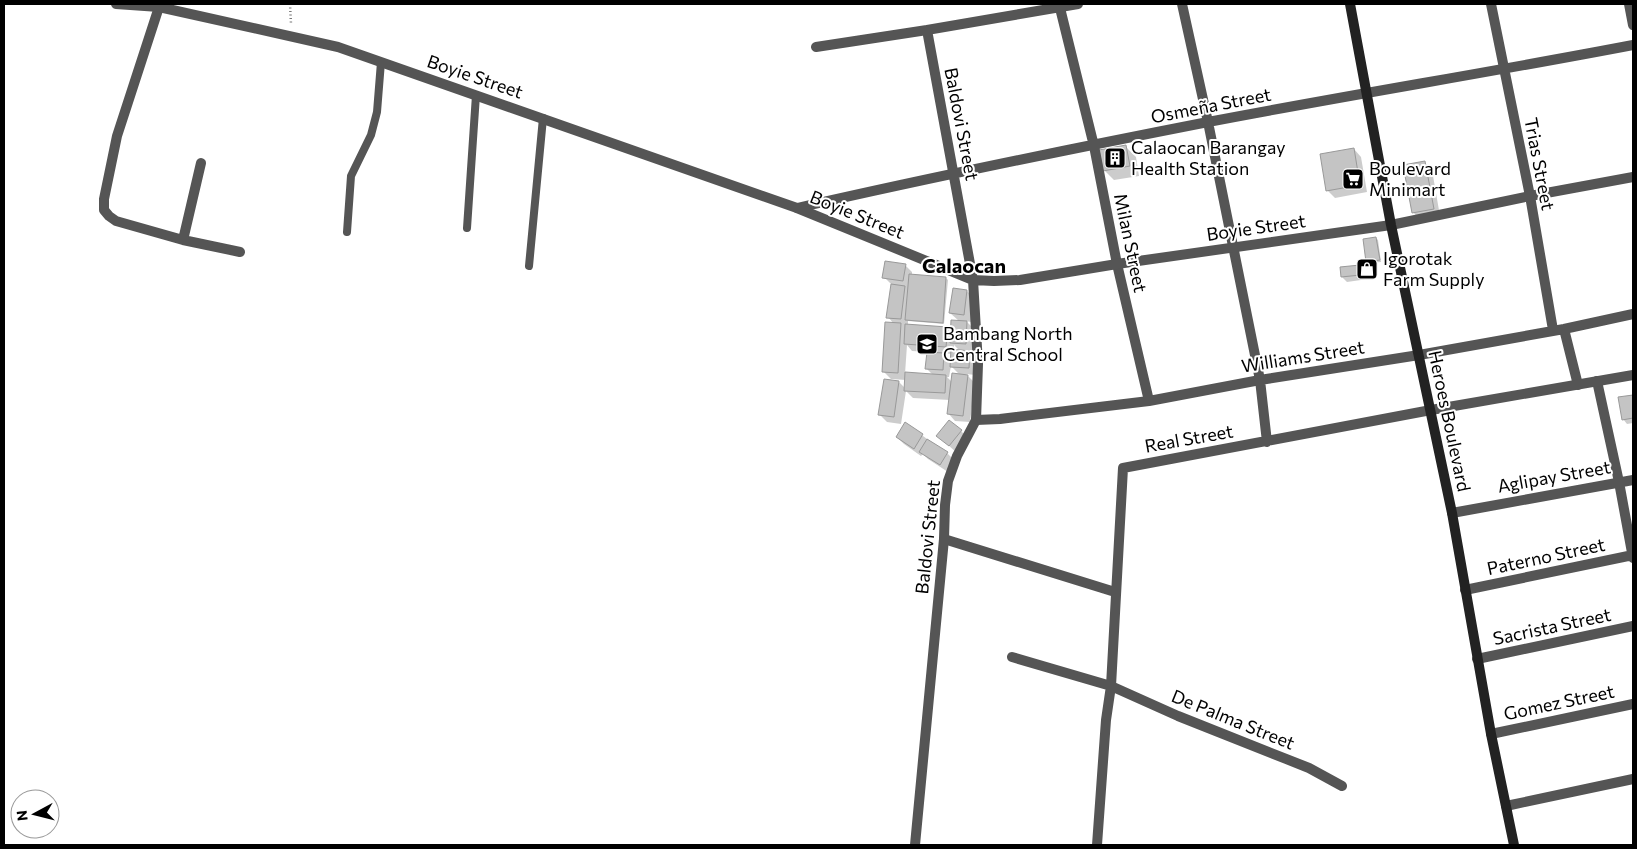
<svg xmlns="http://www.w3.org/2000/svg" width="1637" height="849" font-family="Commissioner,sans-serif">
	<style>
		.shadow { fill: #0003; fill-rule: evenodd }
		.building { fill: #c4c4c4; stroke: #999 }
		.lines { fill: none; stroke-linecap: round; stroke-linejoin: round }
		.path { stroke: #777; stroke-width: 2.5; stroke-dasharray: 1 2.5; stroke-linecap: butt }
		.service { stroke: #555; stroke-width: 8 }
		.minor { stroke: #555; stroke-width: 10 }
		.tertiary { stroke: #555; stroke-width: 10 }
		.secondary { stroke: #222; stroke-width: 10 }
		.labels { text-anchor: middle; stroke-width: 4; stroke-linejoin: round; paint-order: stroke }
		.street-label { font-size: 18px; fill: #000; stroke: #fff }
		.poi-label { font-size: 18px; fill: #000; stroke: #fff; text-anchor: start }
		.quarter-label { font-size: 20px; font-weight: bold; fill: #000; stroke: #fff }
	</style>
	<rect width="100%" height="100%" fill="#fff"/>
	<path class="shadow" d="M1126,147L1136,157L1139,176L1114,180L1104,170Z
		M1354,149L1361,157L1367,192L1335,198L1327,190Z
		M1425,163L1432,170L1440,216L1420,220L1413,212Z
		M1376,238L1378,240L1381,262L1370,263L1368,261Z
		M905,265L912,272V275L946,278L948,280L944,324L908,321V326L947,329L952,333L959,321L950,313L967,291L974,298L971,322L966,321L974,329L973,350H968L977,359L976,375L966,374L975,383L970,422L955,421L948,413L950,400L913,398L906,391L901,424L887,422L879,414L899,382L906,389V380L891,379L884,372L894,324L888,317L892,285L884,277ZM907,345L912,351L928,352L926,368L933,375L905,374ZM954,345L960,351L954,350ZM942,353L952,354V363ZM951,366L960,375L952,382L947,377H949Z
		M1369,265L1374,270L1375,278L1347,282L1342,277Z
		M1633,396V423L1627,424L1623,419L1619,398Z
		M906,424L947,453L955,461L948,472L928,459L923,454L921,456L904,444L897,437Z
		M961,431L968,438L957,453L938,436Z"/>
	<path class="building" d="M1126,145L1130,166L1103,171L1099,150Z
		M1354,148L1360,185L1326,191L1320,154Z
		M1425,161L1434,209L1412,213L1403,165Z
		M1376,237L1380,260L1366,262L1363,239Z
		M885,261L906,264L903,281L882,278Z
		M1370,264L1371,274L1341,277L1340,267Z
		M909,274L946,277L943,323L905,320Z
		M891,284L905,286L901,319L886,318Z
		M953,288L967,290L964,315L949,313Z
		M951,320L967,321L966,344L950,343Z
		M885,322L901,323L898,373L882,372Z
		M905,324L948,327L946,347L904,344Z
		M951,349L970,351L969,368L950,367Z
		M927,352L944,353L943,370L925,369Z
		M905,372L946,375L945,393L904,391Z
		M952,373L968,375L963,416L947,414Z
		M884,379L899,381L894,417L878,415Z
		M1633,395V418L1622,420L1618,397Z
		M949,420L962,430L949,446L936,436Z
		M905,422L923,434L914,449L896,437Z
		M927,439L948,452L940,465L919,452Z"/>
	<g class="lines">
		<path class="path" d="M290,4L291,24"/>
		<path class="service" d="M467,228L476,95
			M347,232L351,176L371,135L377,112L381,62
			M529,266L543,118"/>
		<path class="minor" d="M1059,4L1094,146L1117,264L1149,401
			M1182,4L1208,122L1260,380L1267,442
			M1491,4L1530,196L1553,330
			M159,7L117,136L104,199V210L109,216L116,221L183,240L240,252
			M927,30L973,280
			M816,47L927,30L1078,4
			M797,208C933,177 1070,149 1208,122C1349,95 1492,72 1633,45
			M183,240L201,163
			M1564,329L1578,385
			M1597,381L1619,482L1633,558
			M976,420L1000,419L1149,401L1260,380L1419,355L1564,329L1633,314
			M1452,513L1633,480
			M944,539L1115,592
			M1465,590L1633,555
			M1012,657L1111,686L1178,716L1309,768L1342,786
			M1477,659L1633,626
			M1491,734L1633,704
			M1506,806L1633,779
			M1097,845L1106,720L1111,686L1123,468L1431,410"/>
		<path class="tertiary" d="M116,4L159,7L338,47L797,208L973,280L994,281L1020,280L1117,264L1391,225L1530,196L1633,177
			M1629,4L1633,25
			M1431,410L1633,375
			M915,845L944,539L945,505L948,481L957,456L976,420L978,364L973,280"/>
		<path class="secondary" d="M1350,4L1391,225L1452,513L1491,734L1514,845"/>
	</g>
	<defs>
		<g id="building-square" transform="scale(1.125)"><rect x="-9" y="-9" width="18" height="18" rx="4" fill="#000" stroke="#fff"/><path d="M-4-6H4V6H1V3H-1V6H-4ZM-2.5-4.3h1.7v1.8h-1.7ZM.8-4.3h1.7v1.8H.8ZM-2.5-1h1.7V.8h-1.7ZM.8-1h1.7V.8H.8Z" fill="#fff"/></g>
		<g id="supermarket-square" transform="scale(1.125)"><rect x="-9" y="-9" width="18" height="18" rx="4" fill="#000" stroke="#fff"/><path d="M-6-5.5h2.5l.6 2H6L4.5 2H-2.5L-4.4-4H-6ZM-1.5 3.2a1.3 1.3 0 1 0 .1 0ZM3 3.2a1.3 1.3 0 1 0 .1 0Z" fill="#fff"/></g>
		<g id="shop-square" transform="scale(1.125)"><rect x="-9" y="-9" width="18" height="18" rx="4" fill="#000" stroke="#fff"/><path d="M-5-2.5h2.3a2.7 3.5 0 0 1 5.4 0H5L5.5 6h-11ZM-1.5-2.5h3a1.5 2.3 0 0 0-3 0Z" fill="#fff"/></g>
		<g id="school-square" transform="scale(1.125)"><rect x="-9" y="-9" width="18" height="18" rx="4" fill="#000" stroke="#fff"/><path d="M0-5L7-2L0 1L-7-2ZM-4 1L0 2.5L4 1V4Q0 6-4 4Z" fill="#fff"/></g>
	</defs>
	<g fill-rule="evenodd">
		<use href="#building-square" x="1115" y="158"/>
		<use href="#supermarket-square" x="1353" y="179"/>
		<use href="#shop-square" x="1367" y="269"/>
		<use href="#school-square" x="927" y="344"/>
	</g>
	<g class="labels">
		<g class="street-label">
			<text transform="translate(475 77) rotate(19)" y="6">Boyie Street</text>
			<text transform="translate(1211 106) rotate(-11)" y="6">Osmeña Street</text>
			<text transform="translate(961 124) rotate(79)" y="6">Baldovi Street</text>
			<text transform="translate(1539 164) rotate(79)" y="6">Trias Street</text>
			<text transform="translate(857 215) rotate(22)" y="6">Boyie Street</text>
			<text transform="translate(1256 228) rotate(-8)" y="6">Boyie Street</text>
			<text transform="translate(1130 243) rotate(78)" y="6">Milan Street</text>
			<text transform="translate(1303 357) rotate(-9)" y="6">Williams Street</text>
			<text transform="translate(1449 421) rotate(78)" y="6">Heroes Boulevard</text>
			<text transform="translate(1189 439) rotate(-10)" y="6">Real Street</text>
			<text transform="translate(1554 477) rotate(-10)" y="6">Aglipay Street</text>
			<text transform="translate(928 537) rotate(-84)" y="6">Baldovi Street</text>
			<text transform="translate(1546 557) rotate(-12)" y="6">Paterno Street</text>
			<text transform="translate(1552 627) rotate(-12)" y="6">Sacrista Street</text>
			<text transform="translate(1559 703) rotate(-12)" y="6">Gomez Street</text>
			<text transform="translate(1233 720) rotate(22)" y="6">De Palma Street</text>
		</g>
		<g class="poi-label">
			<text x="1131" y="154">Calaocan Barangay<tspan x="1131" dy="21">Health Station</tspan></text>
			<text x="1369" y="175">Boulevard<tspan x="1369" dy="21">Minimart</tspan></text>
			<text x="1383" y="265">Igorotak<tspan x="1383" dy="21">Farm Supply</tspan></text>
			<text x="943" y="340">Bambang North<tspan x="943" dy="21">Central School</tspan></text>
		</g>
		<g class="quarter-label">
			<text x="964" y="273">Calaocan</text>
		</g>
	</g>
	<rect width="1637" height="849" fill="none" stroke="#000000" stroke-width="10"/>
	<g transform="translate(35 814) rotate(263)"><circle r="24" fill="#ffffff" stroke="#999999"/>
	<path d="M0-4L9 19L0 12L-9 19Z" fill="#000000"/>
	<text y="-8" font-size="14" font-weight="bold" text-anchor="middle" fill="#000000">N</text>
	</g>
</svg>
